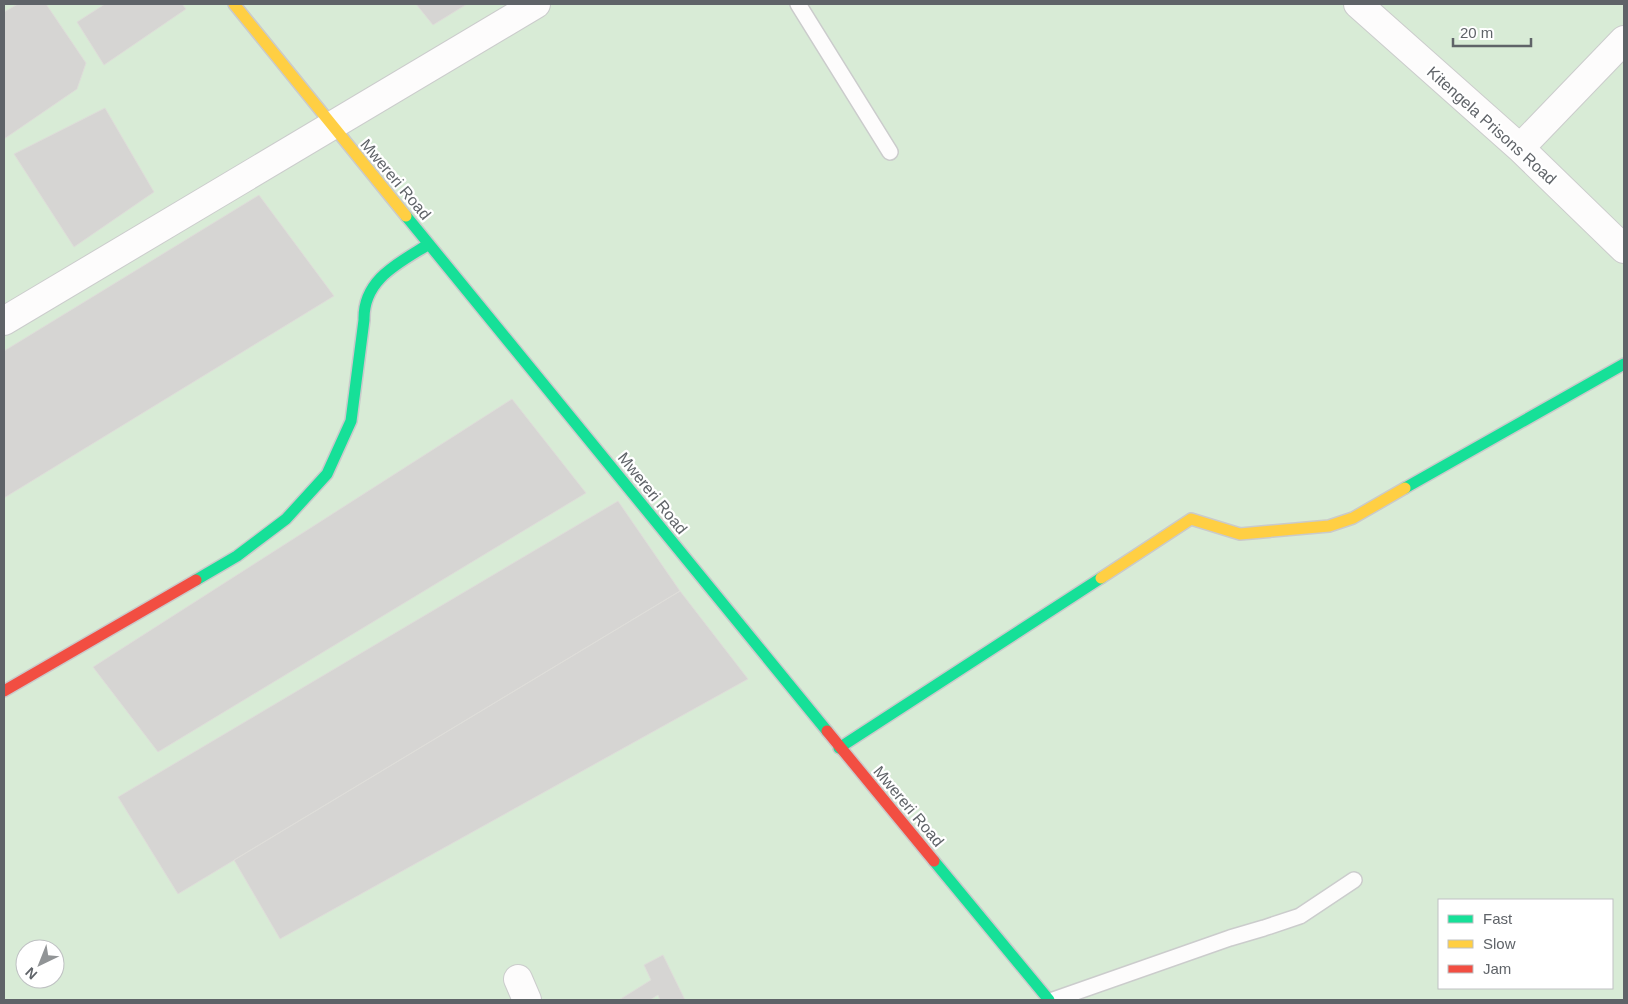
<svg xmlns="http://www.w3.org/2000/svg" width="1628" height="1004" font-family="Helvetica,sans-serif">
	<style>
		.green { fill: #d8ebd6; fill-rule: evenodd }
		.building { fill: #d6d5d3; stroke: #deddd9 }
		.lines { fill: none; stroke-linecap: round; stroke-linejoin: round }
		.lane-casing { stroke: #cbcccc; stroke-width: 18 }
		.street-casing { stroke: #cbcccc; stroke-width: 30 }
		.fast-casing { stroke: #cacacb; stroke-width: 14 }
		.slow-casing { stroke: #cacacb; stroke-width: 14 }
		.jam-casing { stroke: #cacacb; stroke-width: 14 }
		.lane { stroke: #fdfcfc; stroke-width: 15 }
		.street { stroke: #fdfcfc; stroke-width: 28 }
		.fast { stroke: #16e098; stroke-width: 11 }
		.slow { stroke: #ffcf43; stroke-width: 11 }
		.jam { stroke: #f24e42; stroke-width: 11 }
		.labels { text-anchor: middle; stroke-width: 4.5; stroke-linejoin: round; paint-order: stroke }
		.street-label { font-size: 16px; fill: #5f6368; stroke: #fff }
	</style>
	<rect width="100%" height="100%" fill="#efeeea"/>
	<path class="green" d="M4,4H1624V1000H4ZM1439,900H1612V988H1439ZM25,949H55V979H25Z"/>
	<path class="building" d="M18,4H46L86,63L77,89L4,139V12Z
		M105,4H182L186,9L104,65L77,22Z
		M416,4H467L433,25Z
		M105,108L154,192L74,247L14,154Z
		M259,195L334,296L4,498V351Z
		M512,399L586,493L158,752L93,667Z
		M618,501L680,591L178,894L118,797Z
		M680,591L748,679L280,939L234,860Z
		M663,955L685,1000H660L658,995L650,1000H619L651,980L644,965Z"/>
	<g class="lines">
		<g class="lane-casing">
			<path id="lane" d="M798,4L890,152
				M1053,1000L1230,938L1264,928L1300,916L1354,880"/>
		</g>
		<g class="street-casing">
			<path id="street" d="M1358,4L1520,148L1624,249
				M1520,148L1624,40
				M4,321L536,4
				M518,979L527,1000"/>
		</g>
		<g class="fast-casing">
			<path id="fast" d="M406,216L827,731
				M1405,488L1624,364
				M196,580L237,556L286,519L327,474L351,421L364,320C363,279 399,263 429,244
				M839,748L1101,578
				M934,861L1049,1000"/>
		</g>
		<g class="slow-casing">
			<path id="slow" d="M234,4L406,216
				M1101,578L1191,519L1240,534L1329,526L1353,518L1405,488"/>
		</g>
		<g class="jam-casing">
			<path id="jam" d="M4,691L196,580
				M827,731L934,861"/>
		</g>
		<use href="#lane" class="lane"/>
		<use href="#street" class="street"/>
		<use href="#fast" class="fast"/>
		<use href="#slow" class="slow"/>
		<use href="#jam" class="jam"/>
	</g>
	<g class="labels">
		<g class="street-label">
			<text transform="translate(1492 125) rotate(42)" y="6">Kitengela Prisons Road</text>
			<text transform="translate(396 179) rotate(50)" y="6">Mwereri Road</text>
			<text transform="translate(653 493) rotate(51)" y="6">Mwereri Road</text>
			<text transform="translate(909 806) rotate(50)" y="6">Mwereri Road</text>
		</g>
	</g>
	<rect width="1628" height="1004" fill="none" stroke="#5f6368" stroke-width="10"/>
	<rect x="1438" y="899" width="175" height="90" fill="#ffffff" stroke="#bfc1c3"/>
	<rect x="1448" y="915" width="25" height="8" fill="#16e098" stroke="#bfc1c3"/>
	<text x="1483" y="924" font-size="15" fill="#5f6368">Fast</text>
	<rect x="1448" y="940" width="25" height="8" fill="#ffcf43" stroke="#bfc1c3"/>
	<text x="1483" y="949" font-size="15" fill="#5f6368">Slow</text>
	<rect x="1448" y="965" width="25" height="8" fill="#f24e42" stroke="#bfc1c3"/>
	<text x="1483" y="974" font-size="15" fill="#5f6368">Jam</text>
	<g transform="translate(40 964) rotate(223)"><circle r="24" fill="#ffffff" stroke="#bfc1c3"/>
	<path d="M0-4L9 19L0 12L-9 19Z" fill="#919496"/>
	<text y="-8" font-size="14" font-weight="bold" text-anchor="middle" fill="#5f6368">N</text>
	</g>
	<path d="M1453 38v8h78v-8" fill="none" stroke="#5f6368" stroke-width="2.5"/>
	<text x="1460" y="38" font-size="15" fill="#5f6368" stroke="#ffffff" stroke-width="4" paint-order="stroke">20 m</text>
</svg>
